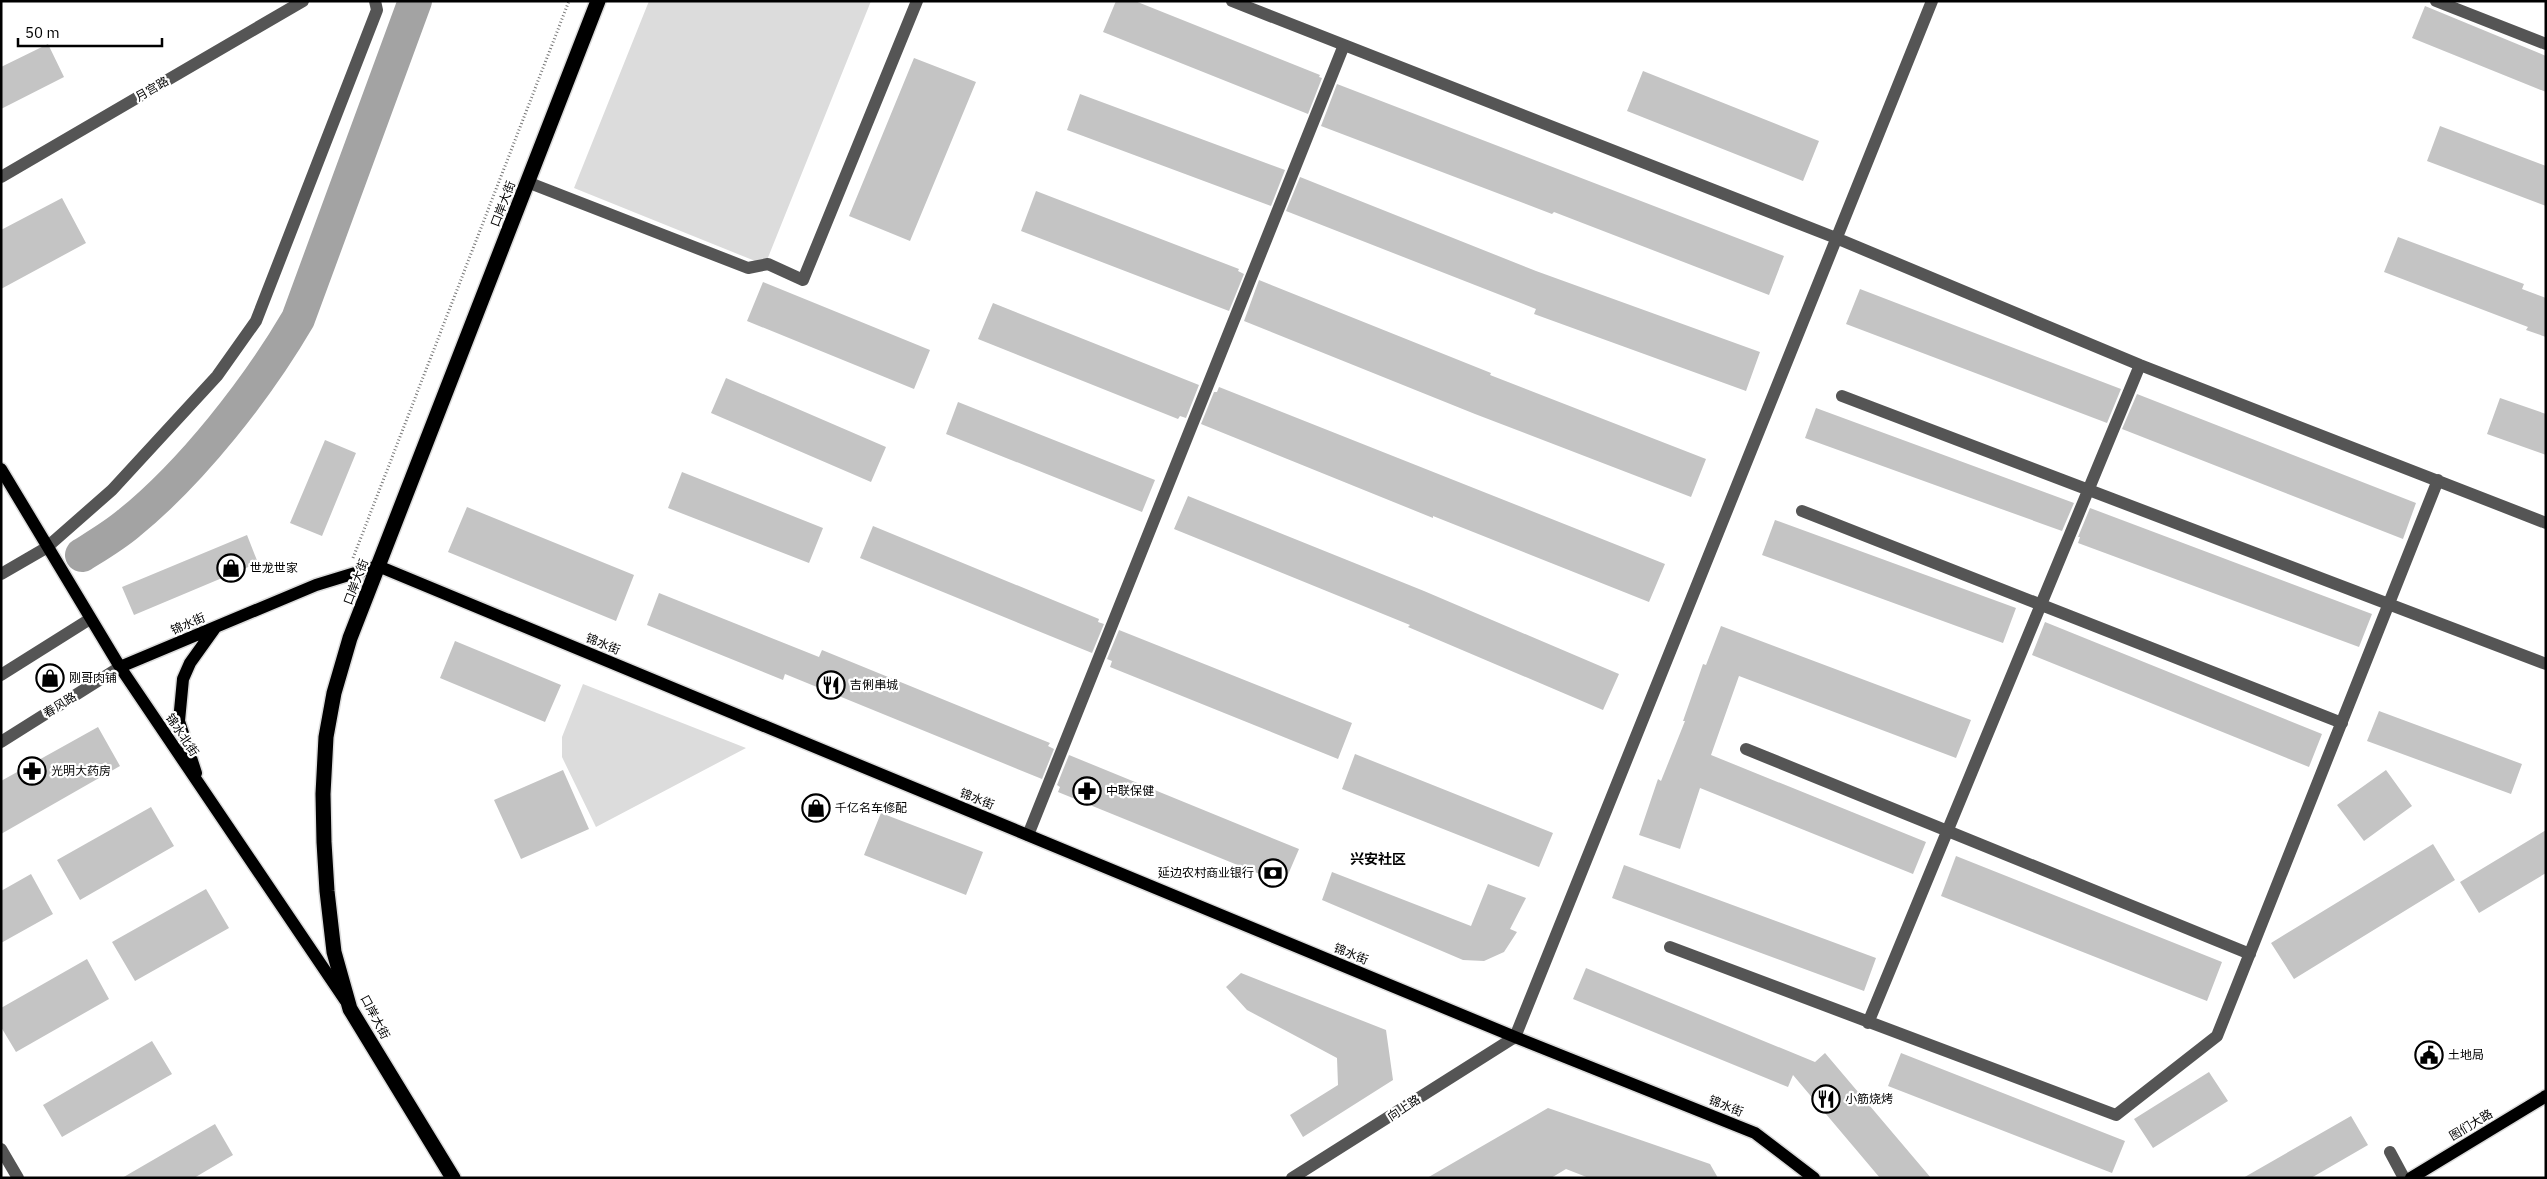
<svg xmlns="http://www.w3.org/2000/svg" width="2547" height="1179" font-family="'IBM Plex Sans','Noto Sans SC',sans-serif">
	<style>
		.green { fill: #dcdcdc }
		.lines { fill: none; stroke-linecap: round; stroke-linejoin: round }
		.river { stroke: #a3a3a3; stroke-width: 34 }
		.building { fill: #c4c4c4 }
		.major-casing { stroke: #dbdbdb; stroke-width: 15 }
		.highway-casing { stroke: #dbdbdb; stroke-width: 18 }
		.path { stroke: #777; stroke-width: 3; stroke-dasharray: 1 2.5; stroke-linecap: butt }
		.minor { stroke: #555; stroke-width: 12 }
		.major { stroke: #000; stroke-width: 12 }
		.highway { stroke: #000; stroke-width: 15 }
		.labels { text-anchor: middle; stroke-width: 4.5; stroke-linejoin: round; paint-order: stroke }
		.street-label { font-size: 12px; fill: #000; stroke: #fff }
		.poi-label { font-size: 12px; fill: #000; stroke: #fff; text-anchor: start }
		.neighbourhood-label { font-size: 14px; font-weight: bold; fill: #000; stroke: #fff }
	</style>
	<rect width="100%" height="100%" fill="#fff"/>
	<path class="green" d="M649,1H871L765,265L574,188Z
		M583,684L746,748L596,827L562,757V737Z"/>
	<g class="lines">
		<path class="river" d="M82,555C98,545 115,535 129,523C192,472 257,389 298,319L415,1"/>
	</g>
	<path class="building" d="M1116,1H1135L1320,75L1319,77L1322,78L1308,114L1103,32Z
		M2425,6L2546,56V92L2412,38Z
		M48,44L64,77L1,109V67Z
		M914,58L976,82L910,241L849,216Z
		M1643,71L1819,141L1803,181L1627,111Z
		M1337,84L1784,256L1769,295L1554,212L1552,214L1321,126Z
		M1080,94L1285,170L1271,206L1067,130Z
		M2440,126L2546,166V206L2427,161Z
		M1300,177L1536,271L1760,352L1746,391L1534,314L1536,309L1286,211Z
		M1036,191L1239,269L1238,271L1244,274L1229,311L1021,231Z
		M62,198L86,243L1,289V230Z
		M2398,237L2524,284L2522,289L2546,298V337L2526,330L2528,327L2384,272Z
		M1259,280L1491,373L1490,375L1706,459L1691,497L1475,414L1244,321Z
		M763,282L930,350L914,389L747,321Z
		M1860,289L2121,389L2107,423L1846,324Z
		M993,303L1199,385L1186,418L1180,416L1178,419L978,339Z
		M726,378L886,447L871,482L711,413Z
		M1219,387L1665,564L1649,602L1433,516V518L1201,424L1214,392H1217Z
		M2137,394L2416,503L2403,539L2122,429Z
		M2500,398L2546,414V455L2487,434Z
		M958,402L1155,480L1142,512L946,434Z
		M1816,408L2074,503L2062,531L1805,438Z
		M325,440L356,453L322,536L290,523Z
		M682,472L823,528L809,563L668,508Z
		M1188,496L1424,591L1619,674L1603,710L1408,627L1410,625L1174,529Z
		M467,507L634,575L616,621L448,552Z
		M2090,508L2372,614L2359,647L2078,543L2080,537H2078Z
		M1775,520L2016,608L2003,643L1762,555Z
		M873,526L1099,619L1098,622L1104,624L1092,653L860,558Z
		M247,535L258,563L134,615L122,587Z
		M659,593L819,657L822,650L1050,743L1048,746L1054,749L1042,779L785,674L783,680L647,625Z
		M2045,622L2322,734L2309,767L2032,655Z
		M1721,626L1971,720L1956,758L1739,676L1711,755L1926,842L1913,874L1700,788L1680,849L1639,835L1658,779L1661,781L1685,721H1683L1703,664L1706,665Z
		M1119,630L1352,723L1338,759L1110,667L1112,661L1107,659Z
		M455,641L561,685L545,722L440,678Z
		M2379,711L2522,764L2511,794L2367,741Z
		M98,727L120,766L1,834V781Z
		M1355,754L1553,833L1539,867L1342,789Z
		M1069,755L1299,849L1284,884L1058,792L1060,787L1057,785Z
		M563,770L589,829L521,859L494,800Z
		M2386,770L2412,806L2364,841L2337,805Z
		M151,807L174,846L80,900L57,860Z
		M881,813L983,852L966,895L864,855Z
		M2546,830V873L2479,913L2460,882Z
		M2433,844L2455,880L2294,979L2271,943Z
		M1956,856L2222,962L2207,1001L1941,896Z
		M1624,865L1876,958L1864,991L1612,898Z
		M1332,872L1471,926L1488,884L1526,898L1510,929L1517,932L1504,952L1484,961L1463,960L1322,900Z
		M31,874L53,914L1,943V891Z
		M206,889L229,928L135,981L112,942Z
		M87,959L109,999L16,1052L1,1027V1008Z
		M1586,968L1815,1062L1825,1053L1931,1178H1880L1793,1075L1788,1087L1573,999Z
		M1241,973L1386,1030L1393,1080L1303,1137L1290,1115L1338,1085L1337,1058L1247,1010L1226,987Z
		M152,1041L172,1074L62,1137L43,1105Z
		M1901,1053L2125,1141L2112,1173L1888,1086Z
		M2209,1072L2228,1101L2153,1148L2134,1119Z
		M1548,1108L1710,1164L1718,1178H1589L1566,1169L1551,1178H1427Z
		M2351,1116L2368,1145L2311,1178H2243Z
		M215,1124L233,1155L194,1178H122Z"/>
	<g class="lines">
		<g class="major-casing">
			<path id="major" d="M1,469L120,667L345,1000
				M120,667L316,585L378,566L1515,1037L1755,1133L1814,1178
				M196,773L179,721L183,679L190,663L215,628
				M2411,1178L2546,1096"/>
		</g>
		<g class="highway-casing">
			<path id="highway" d="M453,1178L350,1009L334,952L327,891L324,842L323,794L326,737L334,693L350,638L598,1"/>
		</g>
		<path class="path" d="M353,558L569,1"/>
		<path class="minor" d="M1232,1L1836,238L2140,365L2546,523
			M2436,1L2546,44
			M1,177L303,1
			M527,182L748,268L768,264L803,280L917,1
			M1842,396L2546,664
			M1802,511L2342,723
			M1,574L46,548L112,490L217,376L256,321L377,10L375,1
			M1,675L90,619
			M1,742L120,667
			M1746,749L2250,954
			M1028,835L1344,45
			M1670,947L2116,1115L2217,1036L2438,480
			M1868,1023L2140,365
			M1,1149L18,1178
			M2390,1152L2404,1178
			M1292,1178L1515,1037L1932,1"/>
		<use href="#major" class="major"/>
		<use href="#highway" class="highway"/>
	</g>
	<defs>
		<g id="shop-ring" transform="scale(1.4375)"><circle r="9.5" fill="#fff" stroke="#000" stroke-width="1.5"/><path d="M-5-2.5h2.3a2.7 3.5 0 0 1 5.4 0H5L5.5 6h-11ZM-1.5-2.5h3a1.5 2.3 0 0 0-3 0Z" fill="#000"/></g>
		<g id="restaurant-ring" transform="scale(1.4375)"><circle r="9.5" fill="#fff" stroke="#000" stroke-width="1.5"/><path d="M-5-6h1v4h1v-4h1v4h1v-4h1v5L-1.5 .5V6h-2V.5L-5-1ZM5-6V6H3V1.5H1.5Q1.5-4 5-6Z" fill="#000"/></g>
		<g id="pharmacy-ring" transform="scale(1.4375)"><circle r="9.5" fill="#fff" stroke="#000" stroke-width="1.5"/><path d="M-2-6h4v4h4v4h-4v4h-4v-4h-4v-4h4Z" fill="#000"/></g>
		<g id="bank-ring" transform="scale(1.4375)"><circle r="9.5" fill="#fff" stroke="#000" stroke-width="1.5"/><path d="M-6-4H6V4H-6ZM0-2.3a2.3 2.3 0 1 0 0 4.6a2.3 2.3 0 1 0 0-4.6Z" fill="#000"/></g>
		<g id="civic-ring" transform="scale(1.4375)"><circle r="9.5" fill="#fff" stroke="#000" stroke-width="1.5"/><path d="M-.6-6.5H3V-4.5H.6V-3L4-1V1h2V6H-6V1h2V-1L-.6-3ZM-1.2 2.5V6h2.4V2.5Z" fill="#000"/></g>
	</defs>
	<g fill-rule="evenodd">
		<use href="#shop-ring" x="231" y="568"/>
		<use href="#shop-ring" x="50" y="678"/>
		<use href="#restaurant-ring" x="831" y="685"/>
		<use href="#pharmacy-ring" x="32" y="771"/>
		<use href="#pharmacy-ring" x="1087" y="791"/>
		<use href="#shop-ring" x="816" y="808"/>
		<use href="#bank-ring" x="1273" y="873"/>
		<use href="#civic-ring" x="2429" y="1055"/>
		<use href="#restaurant-ring" x="1826" y="1099"/>
	</g>
	<g class="labels">
		<g class="street-label">
			<text transform="translate(152 89) rotate(-30)" y="4">月宫路</text>
			<text transform="translate(503 204) rotate(-69)" y="4">口岸大街</text>
			<text transform="translate(356 582) rotate(-69)" y="4">口岸大街</text>
			<text transform="translate(188 624) rotate(-23)" y="4">锦水街</text>
			<text transform="translate(603 644) rotate(22)" y="4">锦水街</text>
			<text transform="translate(60 705) rotate(-32)" y="4">春风路</text>
			<text transform="translate(182 735) rotate(56)" y="4">锦水北街</text>
			<text transform="translate(977 799) rotate(22)" y="4">锦水街</text>
			<text transform="translate(1351 954) rotate(22)" y="4">锦水街</text>
			<text transform="translate(375 1017) rotate(62)" y="4">口岸大街</text>
			<text transform="translate(1726 1106) rotate(22)" y="4">锦水街</text>
			<text transform="translate(1404 1108) rotate(-33)" y="4">向上路</text>
			<text transform="translate(2471 1125) rotate(-31)" y="4">图们大路</text>
		</g>
		<g class="poi-label">
			<text x="250" y="572">世龙世家</text>
			<text x="69" y="682">刚哥肉铺</text>
			<text x="850" y="689">吉俐串城</text>
			<text x="51" y="775">光明大药房</text>
			<text x="1106" y="795">中联保健</text>
			<text x="835" y="812">千亿名车修配</text>
			<text x="1254" y="877" text-anchor="end">延边农村商业银行</text>
			<text x="2448" y="1059">土地局</text>
			<text x="1845" y="1103">小筋烧烤</text>
		</g>
		<g class="neighbourhood-label">
			<text x="1378" y="864">兴安社区</text>
		</g>
	</g>
	<rect width="2547" height="1179" fill="none" stroke="#000000" stroke-width="5"/>
	<path d="M18 38v8h144v-8" fill="none" stroke="#000000" stroke-width="2.5"/>
	<text x="25" y="38" font-size="15" fill="#000000" stroke="#ffffff" stroke-width="4" paint-order="stroke">50 m</text>
</svg>
